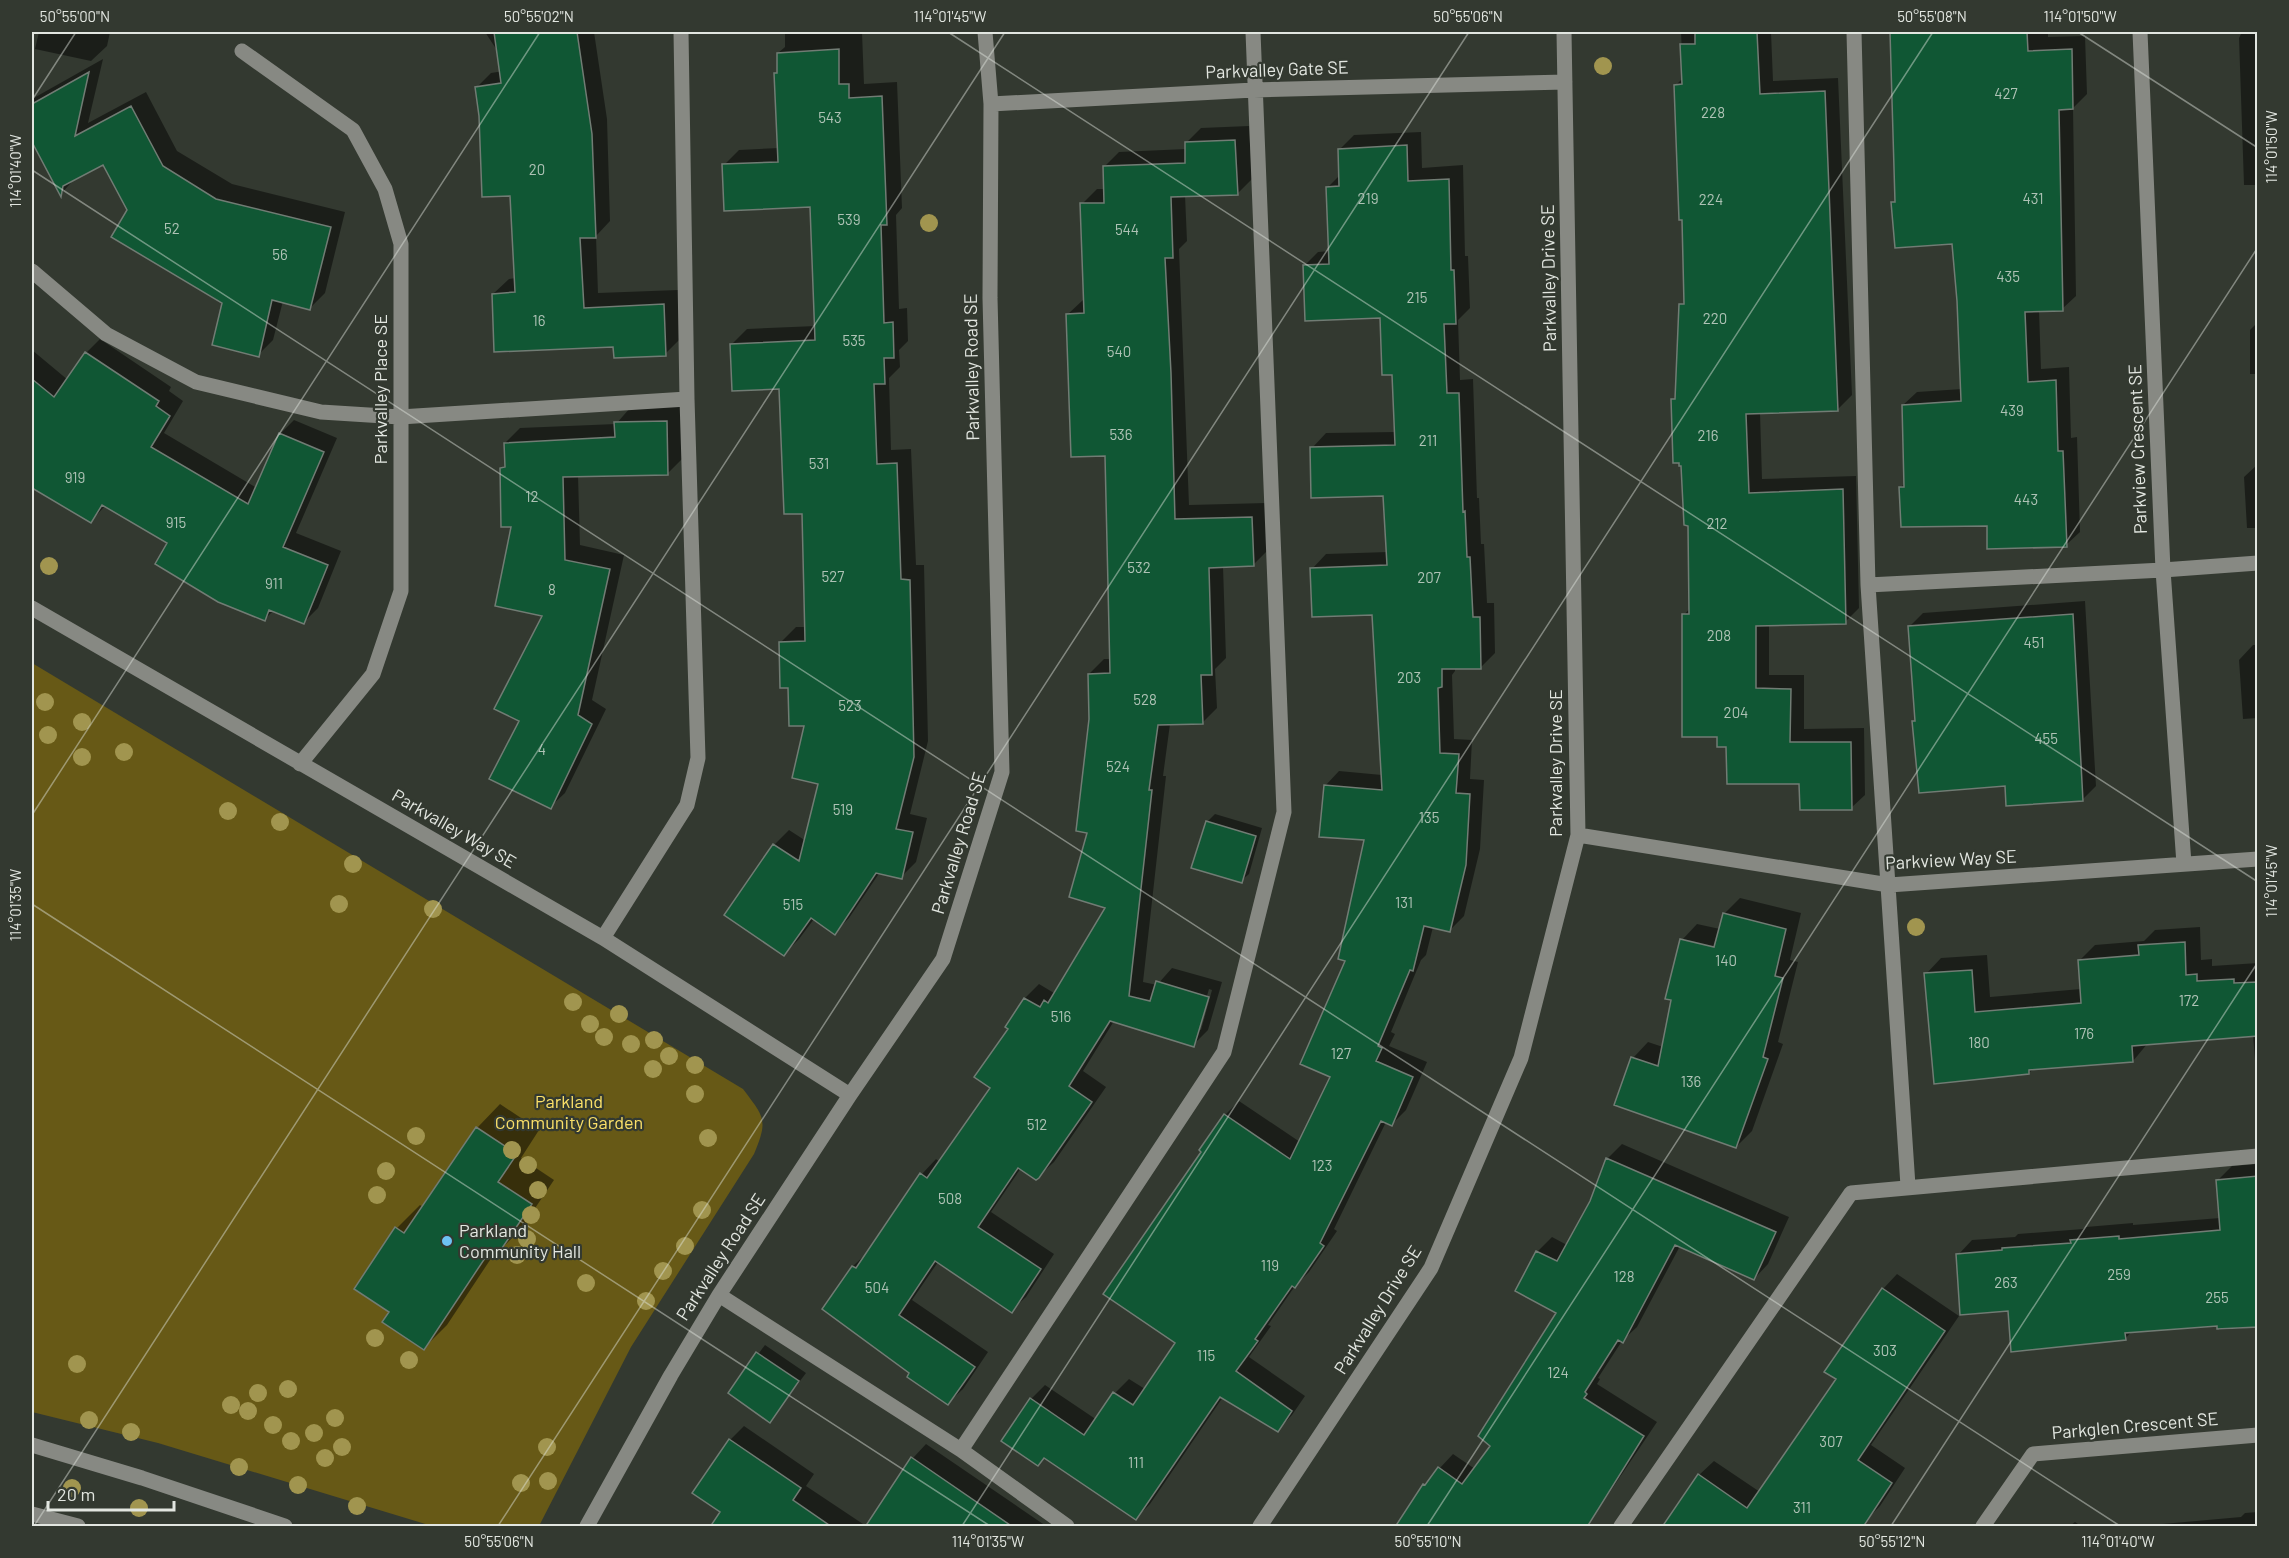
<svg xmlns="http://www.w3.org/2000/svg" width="2289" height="1558" font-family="Barlow,sans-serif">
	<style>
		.green { fill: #675916 }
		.shadow { fill: #0007; fill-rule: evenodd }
		.building { fill: #105734; stroke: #717c74; stroke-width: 1.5 }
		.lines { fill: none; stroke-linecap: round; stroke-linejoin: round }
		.minor { stroke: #878983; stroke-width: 15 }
		.tree { fill: #a1954f }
		.ticks { fill: none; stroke: #e2e6e0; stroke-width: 1.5; stroke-opacity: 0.45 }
		.poi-dot { fill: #6ec2f3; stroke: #333930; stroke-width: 2 }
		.labels { text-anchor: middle; stroke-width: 4.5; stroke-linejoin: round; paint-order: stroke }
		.number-label { font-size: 15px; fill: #aec2b5 }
		.street-label { font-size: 18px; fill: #e2e6e0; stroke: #333930 }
		.park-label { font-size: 18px; fill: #fbe068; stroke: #333930 }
		.poi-label { font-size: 18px; fill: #e2e6e0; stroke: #333930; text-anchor: start }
		.neatline { fill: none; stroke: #e2e6e0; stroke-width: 2 }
		.ticks-label { font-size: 15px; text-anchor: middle; fill: #e2e6e0 }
	</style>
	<rect width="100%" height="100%" fill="#333930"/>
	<path class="green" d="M32,663L743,1089C765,1118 768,1120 754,1154L631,1347L539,1526H432L158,1443L32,1412Z"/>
	<path class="shadow" d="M39,32H110L107,46L91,61L35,49Z
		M485,32H594L607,119L610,221L596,236L598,293L678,290L680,339L665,354L615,345L493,294L509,279L516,278L511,194L480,116L476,88L491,73L510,70Z
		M785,32H862L864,84L897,82L902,208L896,215L899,309L907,308L908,341L899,350L900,367L889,378L891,450L911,449L916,565H924L928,741L910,814L927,818L916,862L901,877L880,872L849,918L834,933L814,919L799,939L784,954L774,845L789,830L806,841L820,783L806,725L790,686L781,642L796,627H806L804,512L781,388L731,345L747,329L816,326L811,205L724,165L739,150L779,148L775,74L779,70L778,53L785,47Z
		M1681,32H1771L1773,81L1838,78L1852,395L1838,409L1760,412L1762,479L1856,476L1859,608L1845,622L1769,624V675H1804V729L1864,728L1865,795L1851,808L1728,745L1718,736L1684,615L1690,608L1689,524L1683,464L1673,400L1676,396L1681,305L1686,300L1684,218L1676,85L1683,78Z
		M1890,32H2048V37L2085,36L2087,94L2073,108L2076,296L2062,309L2039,310L2041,369L2069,367L2071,438L2077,437L2080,532L2066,545L1988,525L1900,488L1905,483L1903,405L1917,392L1962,389L1959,301L1953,243L1893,203L1897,199Z
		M2242,32H2258V185H2244L2239,38Z
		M103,59L88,123L146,92L177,151L232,184L345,212L325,293L310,308L283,301L273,340L258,355L224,302L129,210L104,163L76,177L61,194L32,137V99Z
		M1249,126L1252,179L1237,194L1185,195L1187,241L1179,249L1189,505L1266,503L1268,550L1253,565L1223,566L1226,658L1215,669L1217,708L1202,723L1170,724L1163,776H1166L1143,982L1157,985L1172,968L1222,982L1208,1030L1193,1045L1114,1021L1083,1071L1106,1087L1054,1162L1038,1177L1021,1168L991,1212L1054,1254L1026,1297L1011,1311L938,1262L912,1300L988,1352L963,1389L948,1403L911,1373L824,1309L853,1266L868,1252L922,1174L936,1159L940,1162L992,1088L1010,1028L1025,998L1039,984L1054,993L1058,989L1108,907L1089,832V674L1104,659H1111L1107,454L1068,314L1083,300L1085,299L1082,204L1097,189H1105L1104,167L1119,152L1186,149V143L1201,128ZM1209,989L1212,990L1201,1030H1197Z
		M1421,132L1422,168L1463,165L1465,256H1468L1470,308L1458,320L1460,380L1473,379L1477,498H1479L1481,544H1484L1487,603H1494L1495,653L1481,667H1455V671L1452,675L1454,739L1472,740L1470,779L1484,780L1480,849L1464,916L1450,930L1433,927L1426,955L1421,960L1391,1032L1395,1034L1389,1046L1427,1062L1406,1110L1392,1124L1386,1122L1334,1229L1337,1231L1309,1272L1295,1286L1268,1325L1271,1326L1249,1357L1305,1396L1292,1415L1278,1430L1223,1397L1150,1504L1136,1518L1045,1457L1038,1464L1031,1399L1045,1385L1097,1420L1115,1393L1129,1379L1145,1389L1177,1342L1204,1151L1225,1115L1239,1101L1300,1142L1332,1076L1347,960L1366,839L1325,786L1339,771L1382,775L1374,613L1312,569L1326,554L1388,552L1385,495L1312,448L1326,433L1396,432L1394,373L1381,316L1304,266L1318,252L1330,251L1328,187L1341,174L1340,149L1354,135Z
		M2258,322V374H2250V330Z
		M100,339L171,387L169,391L183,401L164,433L257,488L280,434L294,420L337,438L296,533L341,551L318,608L304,622L274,610L265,619L169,542L106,505L91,521L32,486V350L68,380L86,353Z
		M681,406L683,458L668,473L578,475L580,545L624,555L592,700L606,709L565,793L550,807L521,720L544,615L513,525L501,469L506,464L505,443L520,428L616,424L630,408Z
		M2258,464V528H2247L2244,477Z
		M2085,601L2096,786L2082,800L2006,784L1910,626L1923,613Z
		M2253,645H2258V718L2243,719L2239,660Z
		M1215,814L1262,828L1249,874L1241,881L1207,822Z
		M1740,898L1801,913L1790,960L1798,962L1778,1042L1783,1044L1752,1131L1736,1147L1616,1104L1633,1058L1648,1042L1663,1047L1682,940L1697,924L1720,929L1724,914Z
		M2200,927L2201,960L2212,959V966L2258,963V1058L2255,1059L2253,1035L2148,1043L2133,1061L2034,1068L2029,1073L1926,974L1941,958L1987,955L1990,997L2081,989L2079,961L2095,945L2144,941L2155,930Z
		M500,1104L539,1130L521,1158L554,1180L521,1229L498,1252L496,1251L447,1325L424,1348L391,1311L397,1228L420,1205L423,1207L477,1128Z
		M1622,1144L1789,1217L1768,1264L1754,1279L1680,1246L1637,1327L1622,1341L1598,1378L1600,1379L1597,1384L1657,1422L1587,1526H1401L1424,1485L1453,1454L1475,1469L1492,1446L1558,1312L1517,1291L1537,1252L1552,1237L1567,1245L1591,1202L1607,1159Z
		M2258,1164V1327L2219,1330V1324L2133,1330L2125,1339L2010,1310L1958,1255L1972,1240L2015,1237L2018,1234L2083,1229L2086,1227L2133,1223V1225L2220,1218L2218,1180L2232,1166Z
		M1897,1274L1959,1316L1871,1445L1905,1468L1880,1506L1865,1521L1668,1526L1699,1475L1714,1461L1760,1492L1838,1379L1883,1289Z
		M765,1345L806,1373L770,1421L730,1392Z
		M744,1426L814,1474L806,1486L866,1526H712L723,1511L730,1440Z
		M926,1444L1046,1526H867L913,1458Z
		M2258,1512V1526H2140L2241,1517L2245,1513Z
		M2075,1522L2081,1526H2070Z"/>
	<path class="building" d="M494,32H577L592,134L596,238H580L584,308L664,304L666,356L614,358L613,347L494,352L492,294L515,292L510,196L482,197L479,116L475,87L501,83Z
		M1695,32H1757L1760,94L1825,91L1838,411L1746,414L1749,493L1843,489L1846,624L1756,626V688L1791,689L1790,742H1851L1852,810H1800L1799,784H1727L1726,747H1717V737H1682V614H1689L1688,526L1684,525L1681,466H1679V463H1673L1671,399H1675L1679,304H1684L1682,220H1679L1674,85L1682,84L1680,44H1695Z
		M1890,32H2027L2028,51L2072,49L2073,109L2059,110L2063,311L2025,312L2028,382L2056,380L2058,451H2063L2067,547L1987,549V526L1901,527L1899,487H1904L1902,405L1961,401L1957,301L1952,244L1895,248L1891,202H1895Z
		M839,49V84H849V98L882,96L887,225H881L884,323L893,322L894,358H884L885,384H874L877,464L897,463L901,579L910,580L914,757L896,829L913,832L902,879L876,873L835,935L811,918L784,956L724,915L773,844L799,861L818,784L792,778L804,726H789L788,688H780L779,642L805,641L802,514H784L779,389L732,391L730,344L815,340L810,207L724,211L722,164L778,162L774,73H777V53Z
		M89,72L75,136L131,106L163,166L216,199L331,227L310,310L272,300L259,357L212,345L222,303L111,237L127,210L103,165L63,186L61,197L32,142V104Z
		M1235,140L1238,195L1171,197L1173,258H1165L1171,373L1175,519L1252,517L1254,566L1209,568L1212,675H1201L1203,724L1158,725L1149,790H1152L1129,996L1150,1001L1156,981L1209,997L1194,1047L1110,1021L1069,1086L1092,1102L1039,1178L1036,1180L1018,1168L978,1227L1041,1269L1012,1313L935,1261L899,1315L975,1367L948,1405L907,1377L909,1373L822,1309L852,1266L856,1268L920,1173L927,1178L990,1088L974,1077L1008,1029L1005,1027L1024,998L1040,1007L1044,1000L1048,1003L1105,908L1069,897L1087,833L1076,831L1089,719L1088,674L1110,673L1105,456L1071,457L1066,314L1084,313L1080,203H1104L1103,166L1185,163V142Z
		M1407,145L1408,181L1449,179L1451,270H1454L1456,324H1444L1447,393H1459L1463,512L1465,511L1467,557H1470L1473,617H1480L1481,669H1442V687L1438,688L1440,753L1459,754L1456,793L1470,794L1466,865L1450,932L1424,926L1413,971L1410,970L1378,1046L1382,1048L1376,1061L1413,1077L1392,1126L1381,1121L1320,1243L1324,1246L1295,1288L1292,1286L1255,1339L1258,1341L1236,1371L1292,1411L1278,1432L1220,1397L1136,1520L1044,1458L1038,1466L1001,1441L1030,1398L1084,1435L1113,1392L1133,1405L1175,1343L1103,1294L1201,1152L1199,1150L1224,1114L1290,1159L1330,1077L1300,1064L1345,961L1338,959L1364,840L1319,837L1324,785L1382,790L1372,615L1312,617L1310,568L1387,565L1383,496L1311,498L1310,447L1395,445L1392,375H1382L1380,318L1305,321L1303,265L1329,264L1326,187L1339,186L1338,149Z
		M85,352L159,401L156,406L170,416L151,447L248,504L279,433L324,452L283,547L328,565L304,624L269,610L265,621L218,602L155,564L167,543L102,505L91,523L32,488V379L54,397Z
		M667,421L668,475L563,477L565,560L610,569L578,715L592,724L551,809L489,779L519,721L494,709L542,616L495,606L511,527H501L500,468L505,467L504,443L615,437L614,422Z
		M2073,614L2083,801L2006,806L2005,786L1919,793L1912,721H1915L1908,626Z
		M1206,821L1256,836L1242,883L1191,868Z
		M1723,913L1786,929L1775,976L1783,978L1763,1057L1768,1059L1736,1148L1614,1105L1631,1057L1658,1066L1671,1000L1665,999L1680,939L1714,947Z
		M2185,942L2186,975L2197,974V981L2234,979V983L2258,982V1036L2132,1046L2133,1062L2029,1070V1074L1934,1084L1924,973L1972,970L1975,1012L2081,1003L2078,960L2139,955L2138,945Z
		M476,1127L517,1154L498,1182L532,1204L498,1254L491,1249L424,1350L382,1322L389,1312L354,1289L395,1227L404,1233Z
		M1606,1158L1776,1232L1754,1280L1675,1245L1623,1343L1618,1340L1585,1392L1587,1394L1584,1398L1644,1436L1587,1527H1395L1423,1484L1425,1485L1438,1467L1462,1484L1490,1446L1478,1436L1556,1313L1515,1291L1536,1251L1557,1261L1590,1201Z
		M2258,1176V1327L2217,1329V1326L2125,1333L2126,1340L2011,1352L2008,1311L1960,1315L1956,1254L2002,1250V1248L2071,1243L2070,1240L2119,1236V1239L2220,1230L2216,1180Z
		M1882,1288L1945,1331L1858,1460L1892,1483L1863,1527H1662L1698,1474L1747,1508L1836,1379L1824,1372Z
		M756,1352L799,1381L770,1423L728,1393Z
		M729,1439L801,1488L793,1500L832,1527H710L720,1512L692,1493Z
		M911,1457L1013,1527H865Z"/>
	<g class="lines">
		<path class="minor" d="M1854,32L1868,585L1908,1186
			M2140,32L2163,570L2184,864
			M242,51L353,130L385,189L401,244V591L373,674L300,764
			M991,104L1254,90L1565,82
			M32,271L106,334L196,382L321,412L400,417L687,399
			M1868,585L2163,570L2258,563
			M32,608L603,938L850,1095
			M1578,835L1889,885L2258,859
			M603,938L687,805L698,758L687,399L681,32
			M719,1295L961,1450L1067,1526
			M32,1445L142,1478L285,1526
			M961,1450L1224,1052L1284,812L1253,32
			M32,1514L78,1526
			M587,1526L671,1375L719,1295L850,1095L943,959L1002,772L990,298L991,104L985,32
			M1260,1526L1431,1268L1521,1058L1578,835L1564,32
			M1621,1526L1851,1193L2258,1156
			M1983,1526L2033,1454L2258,1435"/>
	</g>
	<g class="tree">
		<circle cx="1603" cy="66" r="9"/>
		<circle cx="929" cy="223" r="9"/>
		<circle cx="49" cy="566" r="9"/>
		<circle cx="45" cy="702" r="9"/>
		<circle cx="82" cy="722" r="9"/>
		<circle cx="48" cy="735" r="9"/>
		<circle cx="124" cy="752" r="9"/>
		<circle cx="82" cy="757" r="9"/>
		<circle cx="228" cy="811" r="9"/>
		<circle cx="280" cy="822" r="9"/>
		<circle cx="353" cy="864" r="9"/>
		<circle cx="339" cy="904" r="9"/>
		<circle cx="433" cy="909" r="9"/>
		<circle cx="1916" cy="927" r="9"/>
		<circle cx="573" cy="1002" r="9"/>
		<circle cx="619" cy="1014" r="9"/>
		<circle cx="590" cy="1024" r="9"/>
		<circle cx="604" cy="1037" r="9"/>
		<circle cx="654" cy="1040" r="9"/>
		<circle cx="631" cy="1044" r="9"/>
		<circle cx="669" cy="1056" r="9"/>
		<circle cx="695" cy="1065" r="9"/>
		<circle cx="653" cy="1069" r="9"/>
		<circle cx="695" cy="1094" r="9"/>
		<circle cx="416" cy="1136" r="9"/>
		<circle cx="708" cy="1138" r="9"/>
		<circle cx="512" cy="1150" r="9"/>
		<circle cx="528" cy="1165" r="9"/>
		<circle cx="386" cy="1171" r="9"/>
		<circle cx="538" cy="1190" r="9"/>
		<circle cx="377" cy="1195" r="9"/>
		<circle cx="702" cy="1210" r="9"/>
		<circle cx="531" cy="1215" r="9"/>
		<circle cx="527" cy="1239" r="9"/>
		<circle cx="685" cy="1246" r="9"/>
		<circle cx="517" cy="1255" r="9"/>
		<circle cx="663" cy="1271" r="9"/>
		<circle cx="586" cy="1283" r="9"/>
		<circle cx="646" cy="1301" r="9"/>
		<circle cx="375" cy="1338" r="9"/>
		<circle cx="409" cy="1360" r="9"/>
		<circle cx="77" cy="1364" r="9"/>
		<circle cx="288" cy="1389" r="9"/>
		<circle cx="258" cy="1393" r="9"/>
		<circle cx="231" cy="1405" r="9"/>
		<circle cx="248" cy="1411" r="9"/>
		<circle cx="335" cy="1418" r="9"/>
		<circle cx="89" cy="1420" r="9"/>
		<circle cx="273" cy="1425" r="9"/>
		<circle cx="131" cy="1432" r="9"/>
		<circle cx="314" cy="1433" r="9"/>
		<circle cx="291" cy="1441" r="9"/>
		<circle cx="342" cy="1447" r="9"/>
		<circle cx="547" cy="1447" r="9"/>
		<circle cx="325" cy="1458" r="9"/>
		<circle cx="239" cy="1467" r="9"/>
		<circle cx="548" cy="1481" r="9"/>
		<circle cx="521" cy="1483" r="9"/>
		<circle cx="298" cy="1485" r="9"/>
		<circle cx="72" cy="1488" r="9"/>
		<circle cx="357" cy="1506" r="9"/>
		<circle cx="139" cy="1508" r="9"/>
	</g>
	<path class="ticks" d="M948,32L2258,882M2078,32L2258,148M32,100L76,32M32,170L2120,1526M32,815L540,32M32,904L990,1526M34,1526L1005,32M498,1526L1469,32M962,1526L1933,32M1427,1526L2258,247M1891,1526L2258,962"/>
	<circle class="poi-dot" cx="447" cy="1241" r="6"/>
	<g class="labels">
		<g class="number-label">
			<text x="2006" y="99">427</text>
			<text x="1713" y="118">228</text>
			<text x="830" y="123">543</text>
			<text x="537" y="175">20</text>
			<text x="1368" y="204">219</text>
			<text x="2033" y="204">431</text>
			<text x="1711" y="205">224</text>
			<text x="849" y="225">539</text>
			<text x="172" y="234">52</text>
			<text x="1127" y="235">544</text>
			<text x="280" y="260">56</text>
			<text x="2008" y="282">435</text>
			<text x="1417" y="303">215</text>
			<text x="1715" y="324">220</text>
			<text x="539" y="326">16</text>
			<text x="854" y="346">535</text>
			<text x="1119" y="357">540</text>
			<text x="2012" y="416">439</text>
			<text x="1121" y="440">536</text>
			<text x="1708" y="441">216</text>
			<text x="1428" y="446">211</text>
			<text x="819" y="469">531</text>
			<text x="75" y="483">919</text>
			<text x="532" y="502">12</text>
			<text x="2026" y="505">443</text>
			<text x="176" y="528">915</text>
			<text x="1717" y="529">212</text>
			<text x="1139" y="573">532</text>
			<text x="833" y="582">527</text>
			<text x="1429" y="583">207</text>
			<text x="274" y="589">911</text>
			<text x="552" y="595">8</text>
			<text x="1719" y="641">208</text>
			<text x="2034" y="648">451</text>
			<text x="1409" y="683">203</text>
			<text x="1145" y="705">528</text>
			<text x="850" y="711">523</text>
			<text x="1736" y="718">204</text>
			<text x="2046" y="744">455</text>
			<text x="542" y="755">4</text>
			<text x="1118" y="772">524</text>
			<text x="843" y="815">519</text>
			<text x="1429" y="823">135</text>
			<text x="1404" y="908">131</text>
			<text x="793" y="910">515</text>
			<text x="1726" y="966">140</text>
			<text x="2189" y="1006">172</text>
			<text x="1061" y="1022">516</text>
			<text x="2084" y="1039">176</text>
			<text x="1979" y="1048">180</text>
			<text x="1341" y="1059">127</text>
			<text x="1691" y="1087">136</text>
			<text x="1037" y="1130">512</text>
			<text x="1322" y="1171">123</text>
			<text x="950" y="1204">508</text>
			<text x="1270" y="1271">119</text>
			<text x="2119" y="1280">259</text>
			<text x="1624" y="1282">128</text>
			<text x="2006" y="1288">263</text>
			<text x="877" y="1293">504</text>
			<text x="2217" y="1303">255</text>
			<text x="1885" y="1356">303</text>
			<text x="1206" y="1361">115</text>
			<text x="1558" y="1378">124</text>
			<text x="1831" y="1447">307</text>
			<text x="1136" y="1468">111</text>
			<text x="1802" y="1513">311</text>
		</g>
		<g class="street-label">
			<text transform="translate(1277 70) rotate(-2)" y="6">Parkvalley Gate SE</text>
			<text transform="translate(1549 278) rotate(-91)" y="6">Parkvalley Drive SE</text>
			<text transform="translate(972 367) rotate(-91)" y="6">Parkvalley Road SE</text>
			<text transform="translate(381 389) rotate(-90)" y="6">Parkvalley Place SE</text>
			<text transform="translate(2138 449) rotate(-92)" y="6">Parkview Crescent SE</text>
			<text transform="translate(1556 763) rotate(-90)" y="6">Parkvalley Drive SE</text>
			<text transform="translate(454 829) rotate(30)" y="6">Parkvalley Way SE</text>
			<text transform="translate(959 843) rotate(-73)" y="6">Parkvalley Road SE</text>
			<text transform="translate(1951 860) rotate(-3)" y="6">Parkview Way SE</text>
			<text transform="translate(721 1257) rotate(-57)" y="6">Parkvalley Road SE</text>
			<text transform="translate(1378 1310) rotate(-58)" y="6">Parkvalley Drive SE</text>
			<text transform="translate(2135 1426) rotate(-5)" y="6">Parkglen Crescent SE</text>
		</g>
		<g class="park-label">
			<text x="569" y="1108">Parkland<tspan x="569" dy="21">Community Garden</tspan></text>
		</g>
		<g class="poi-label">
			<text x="459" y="1237">Parkland<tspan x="459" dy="21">Community Hall</tspan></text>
		</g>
	</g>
	<rect width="2289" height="1558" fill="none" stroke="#333930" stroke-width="66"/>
	<path d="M48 1501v9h126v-9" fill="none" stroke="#e2e6e0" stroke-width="3"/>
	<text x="57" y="1501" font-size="18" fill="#e2e6e0" stroke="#333930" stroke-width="4.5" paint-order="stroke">20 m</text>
	<rect x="33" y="33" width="2223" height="1492" class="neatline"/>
	<g class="ticks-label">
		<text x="75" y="22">50°55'00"N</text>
		<text x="539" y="22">50°55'02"N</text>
		<text x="950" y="22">114°01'45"W</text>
		<text x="1468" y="22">50°55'06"N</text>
		<text x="1932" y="22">50°55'08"N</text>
		<text x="2080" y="22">114°01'50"W</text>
		<text transform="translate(2272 147) rotate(-90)" y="5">114°01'50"W</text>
		<text transform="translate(16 171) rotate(-90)" y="5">114°01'40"W</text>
		<text transform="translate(2272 881) rotate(-90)" y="5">114°01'45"W</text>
		<text transform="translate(16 905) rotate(-90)" y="5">114°01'35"W</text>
		<text x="499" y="1547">50°55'06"N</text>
		<text x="988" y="1547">114°01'35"W</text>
		<text x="1428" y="1547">50°55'10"N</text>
		<text x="1892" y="1547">50°55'12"N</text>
		<text x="2118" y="1547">114°01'40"W</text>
	</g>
</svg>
